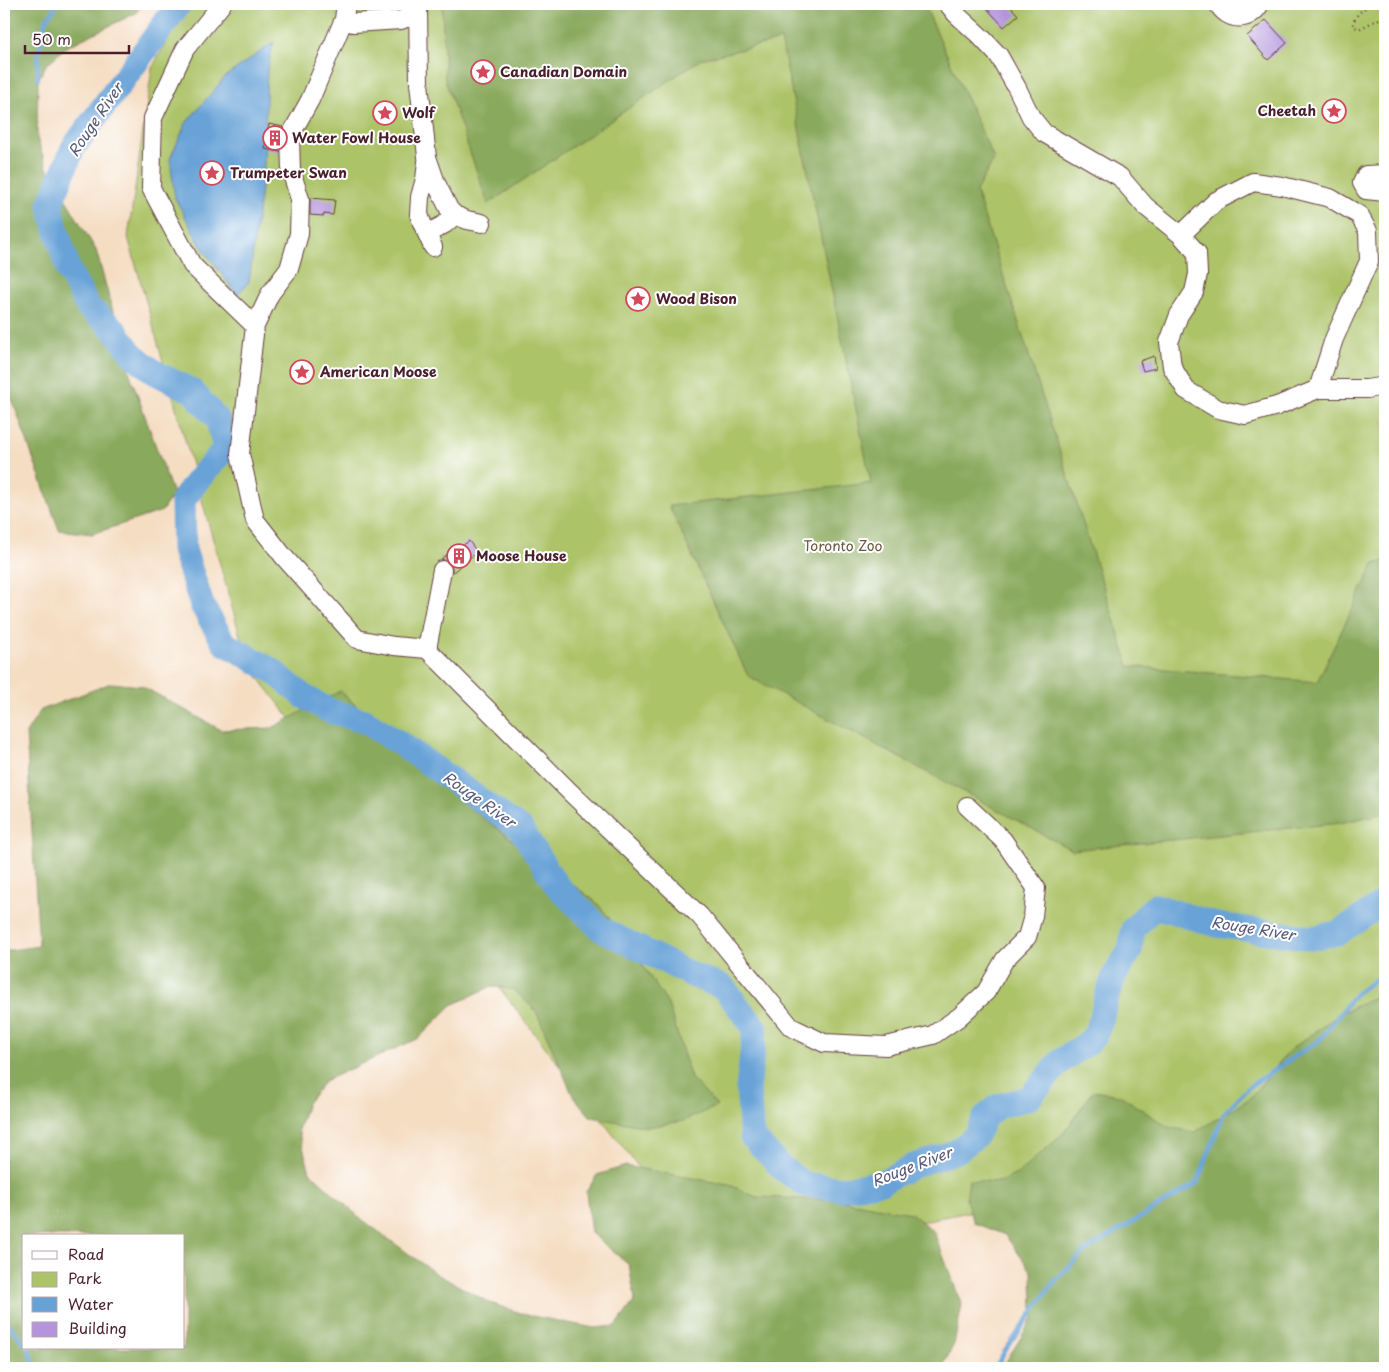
<svg xmlns="http://www.w3.org/2000/svg" width="1389" height="1372" font-family="'Playpen Sans',sans-serif">
	<style>
		.green { fill: #acc367; stroke: #7b7149 }
		.forest { fill: #89a95c; stroke: #6a6444; fill-rule: evenodd }
		.water { fill: #67a2d7; stroke: #586081 }
		.lines { fill: none; stroke-linecap: round; stroke-linejoin: round }
		.stream { stroke: #67a2d7; stroke-width: 4.5 }
		.river { stroke: #67a2d7; stroke-width: 25 }
		.building { fill: #b494dc }
		.minor-casing { stroke: #643c42; stroke-width: 20 }
		.path { stroke: #643c42; stroke-width: 2.5; stroke-dasharray: 1 4; stroke-linecap: butt }
		.minor { stroke: #fff; stroke-width: 18 }
		.labels { text-anchor: middle; stroke-width: 4; stroke-linejoin: round; paint-order: stroke }
		.poi-label { font-size: 14px; font-weight: bold; fill: #4a1f2b; stroke: #fff; text-anchor: start }
		.park-label { font-size: 14px; fill: #6c5840; stroke: #fff }
		.water-label { font-size: 15px; font-style: italic; fill: #575a78; stroke: #fff }
	</style>
	<rect width="100%" height="100%" fill="#fff"/>
	<filter id="ink" filterUnits="userSpaceOnUse"><feTurbulence type="fractalNoise" baseFrequency=".02" numOctaves="2"/><feDisplacementMap in="SourceGraphic" scale="10" xChannelSelector="R" yChannelSelector="G"/><feConvolveMatrix kernelMatrix="1 2 1 2 8 2 1 2 1" color-interpolation-filters="sRGB"/></filter>
	<filter id="wash" filterUnits="userSpaceOnUse"><feTurbulence type="fractalNoise" baseFrequency=".0096" numOctaves="4" result="noise"/><feDisplacementMap in="SourceGraphic" scale="20" xChannelSelector="R" yChannelSelector="G"/><feGaussianBlur stdDeviation="1.12" result="paint"/><feColorMatrix in="noise" values="0 0 0 0 0 0 0 0 0 0 0 0 0 0 0 0 0 1.4 0 .05"/><feComposite in="paint" operator="in"/></filter>
	<g filter="url(#wash)">
		<rect width="100%" height="100%" fill="#f5ddc2"/>
		<path class="green" d="M187,4H1385V1131L712,1262L248,664L128,237L152,68Z"/>
		<path class="forest" d="M4,4H142L136,13L66,47L46,65L38,80L37,138L47,168L96,250L131,377L173,494L162,511L92,534L59,530L9,391L4,389Z
			M442,4H924L994,159L976,191L1129,666L1317,682L1374,564L1385,561V813L1340,823L1072,850L748,676L669,506L871,483L781,40L701,59L488,204L445,80Z
			M111,683L142,686L221,730L272,728L340,691L466,805L596,902L620,931L668,1004L691,1078L717,1106L683,1121L648,1127L591,1117L573,1096L536,1011L514,990L492,986L452,1005L419,1038L326,1080L307,1103L298,1130L310,1172L360,1218L435,1273L490,1303L527,1315L594,1328L616,1326L635,1300L629,1265L591,1233L586,1192L597,1175L626,1166L730,1185L756,1197L837,1200L911,1213L934,1232L962,1305L954,1344L942,1368H4V951L39,946L26,733L41,710ZM24,1236H184V1348H24Z
			M1385,992V1368H1002L1033,1318L1032,1272L1005,1235L974,1223L966,1200L969,1180L999,1182L1017,1174L1063,1134L1093,1091L1120,1095L1168,1127L1195,1132L1249,1099L1290,1050L1341,1013Z"/>
		<path class="water" d="M274,42L267,70L264,166L249,282L237,295L201,246L175,198L170,159L186,123L226,76Z"/>
		<g class="lines">
			<path class="stream" d="M38,79V58L46,20L58,4
				M4,1318L24,1343
				M28,1348L36,1368
				M995,1368L1005,1351L1054,1282L1085,1251L1197,1183L1224,1113L1250,1086L1320,1040L1355,994L1376,979L1385,978"/>
			<path class="river" d="M179,4L73,148L50,205L58,236L69,271L88,307L114,329L132,354L154,372L192,391L218,420L225,449L197,481L183,500L184,550L202,605L224,643L273,671L303,696L330,711L365,721L404,746L521,829L557,886L601,929L694,976L723,987L755,1028L748,1088L752,1137L783,1169L804,1184L842,1189L882,1182L913,1166L957,1151L976,1136L985,1117L998,1106L1029,1098L1062,1060L1088,1043L1095,1035L1101,1021L1105,1002L1114,976L1130,951L1133,929L1155,906L1217,925L1311,938L1338,933L1385,902"/>
		</g>
		<g id="blocks">
			<path class="building" d="M983,4H1008L1018,15L1004,27Z
				M1266,20L1287,43L1268,60L1247,36Z
				M269,124L283,127L279,136L280,152L265,149Z
				M310,198L335,200L333,215L324,214V216L310,215Z
				M1154,356L1156,368L1143,371L1140,361Z
				M469,541L477,552L452,573V567L449,562L441,559L458,547L459,548Z"/>
		</g>
	</g>
	<g filter="url(#ink)">
		<use href="#blocks" fill-opacity="0" stroke="#643c42" stroke-width="1"/>
		<g class="lines">
			<g class="minor-casing">
				<path id="minor" d="M222,4L185,49L153,118L151,188L192,265L255,326
					M346,4L344,19L310,100L290,136L291,171L300,199L299,234L289,269L270,294L255,326L240,454L255,520L284,557L357,639L394,646L427,649L570,792L700,916L791,1027L824,1043L886,1046L933,1035L959,1017L986,992L1005,959L1027,937L1033,916L1036,888L1003,840L967,806
					M418,4L419,83L427,157L436,183L449,209L455,215L467,220L482,223
					M948,4L956,14L981,37L999,56L1017,88L1031,117L1044,133L1120,177L1145,206L1181,235L1197,253L1198,274L1194,292L1179,315L1169,342L1172,367L1186,390L1218,409L1245,415L1277,406L1318,389H1367L1385,386
					M1218,4C1228,22 1250,22 1260,4
					M344,19L353,23L401,20L410,16L418,7
					M427,162L425,179L420,197L419,214L422,223L433,247
					M1385,174L1366,175L1362,183L1366,190L1385,192
					M427,234L445,224L455,215
					M1181,235L1216,201L1253,182L1282,186L1330,198L1359,215L1368,231L1369,261L1334,339L1318,389
					M427,649L442,570"/>
			</g>
			<path class="path" d="M1374,4C1364,7 1354,15 1353,26L1359,29L1385,16"/>
			<use href="#minor" class="minor"/>
		</g>
	</g>
	<defs>
		<g id="sight-ring" transform="scale(1.25)"><circle r="9.5" fill="#fff" stroke="#d1495b" stroke-width="1.5"/><path d="M0-6L1.8-2.2L6-1.7L2.9 1.2L3.7 5.4L0 3.3L-3.7 5.4L-2.9 1.2L-6-1.7L-1.8-2.2Z" fill="#d1495b"/></g>
		<g id="building-ring" transform="scale(1.25)"><circle r="9.5" fill="#fff" stroke="#d1495b" stroke-width="1.5"/><path d="M-4-6H4V6H1V3H-1V6H-4ZM-2.5-4.3h1.7v1.8h-1.7ZM.8-4.3h1.7v1.8H.8ZM-2.5-1h1.7V.8h-1.7ZM.8-1h1.7V.8H.8Z" fill="#d1495b"/></g>
	</defs>
	<g fill-rule="evenodd">
		<use href="#sight-ring" x="483" y="72"/>
		<use href="#sight-ring" x="1334" y="111"/>
		<use href="#sight-ring" x="385" y="113"/>
		<use href="#building-ring" x="275" y="138"/>
		<use href="#sight-ring" x="212" y="173"/>
		<use href="#sight-ring" x="638" y="299"/>
		<use href="#sight-ring" x="302" y="372"/>
		<use href="#building-ring" x="459" y="556"/>
	</g>
	<g class="labels">
		<g class="poi-label">
			<text x="500" y="77">Canadian Domain</text>
			<text x="1316" y="116" text-anchor="end">Cheetah</text>
			<text x="402" y="118">Wolf</text>
			<text x="292" y="143">Water Fowl House</text>
			<text x="230" y="178">Trumpeter Swan</text>
			<text x="656" y="304">Wood Bison</text>
			<text x="320" y="377">American Moose</text>
			<text x="476" y="561">Moose House</text>
		</g>
		<g class="park-label">
			<text x="843" y="551">Toronto Zoo</text>
		</g>
		<g class="water-label">
			<text transform="translate(96 120) rotate(-56)" y="5">Rouge River</text>
			<text transform="translate(479 800) rotate(35)" y="5">Rouge River</text>
			<text transform="translate(1253 929) rotate(9)" y="5">Rouge River</text>
			<text transform="translate(912 1167) rotate(-21)" y="5">Rouge River</text>
		</g>
	</g>
	<rect width="1389" height="1372" fill="none" stroke="#fff" stroke-width="20"/>
	<rect x="22" y="1234" width="162" height="115" fill="#ffffff" stroke="#b7a5aa"/>
	<rect x="32" y="1251" width="25" height="8" fill="#ffffff" stroke="#b7a5aa"/>
	<text x="68" y="1260" font-size="15" fill="#4a1f2b">Road</text>
	<rect x="32" y="1272" width="25" height="15" fill="#acc367" stroke="#b7a5aa"/>
	<text x="68" y="1284" font-size="15" fill="#4a1f2b">Park</text>
	<rect x="32" y="1297" width="25" height="15" fill="#67a2d7" stroke="#b7a5aa"/>
	<text x="68" y="1310" font-size="15" fill="#4a1f2b">Water</text>
	<rect x="32" y="1322" width="25" height="15" fill="#b494dc" stroke="#b7a5aa"/>
	<text x="68" y="1334" font-size="15" fill="#4a1f2b">Building</text>
	<path d="M25 45v8h104v-8" fill="none" stroke="#4a1f2b" stroke-width="2.5"/>
	<text x="32" y="45" font-size="15" fill="#4a1f2b" stroke="#ffffff" stroke-width="4" paint-order="stroke">50 m</text>
</svg>
